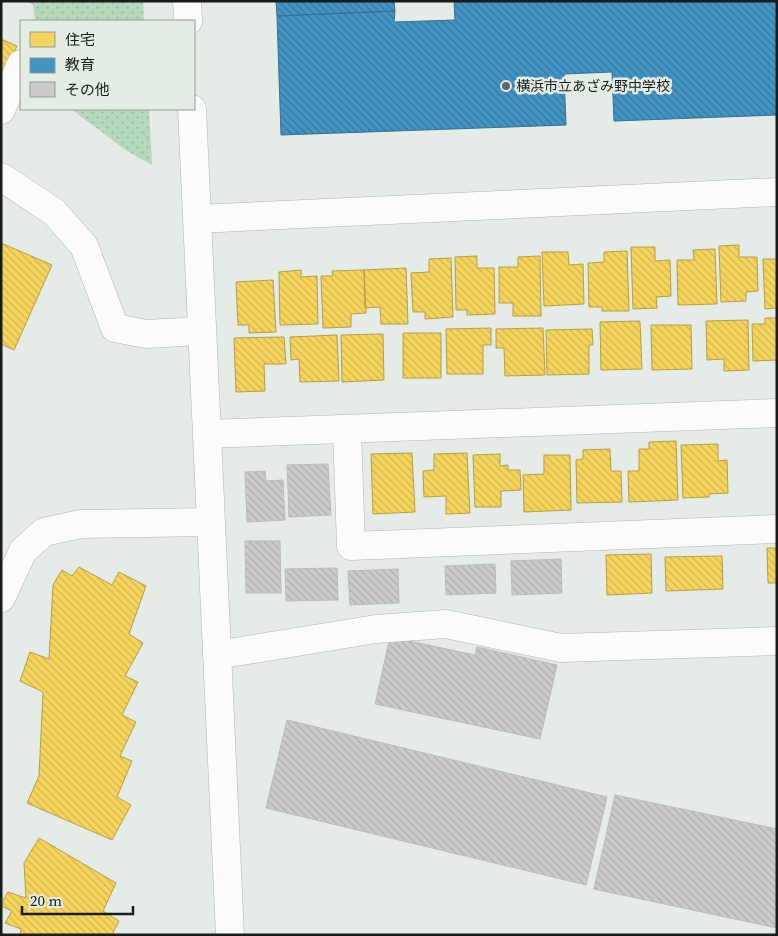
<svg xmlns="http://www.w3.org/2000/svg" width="778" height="936" font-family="'Source Serif 4','Noto Sans JP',serif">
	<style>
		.park { fill: url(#park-dots) }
		.homes { fill: url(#homes-back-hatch); stroke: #b49e48 }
		.schools { fill: url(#schools-back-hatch); stroke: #367090 }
		.building { fill: url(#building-back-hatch); stroke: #bcbcbb }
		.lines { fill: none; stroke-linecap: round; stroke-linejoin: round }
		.minor-casing { stroke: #b0b4b0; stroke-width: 29 }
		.minor { stroke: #fbfcfb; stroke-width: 28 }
		.poi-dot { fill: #606561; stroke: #e3ede4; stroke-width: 2 }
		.labels { text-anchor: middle; stroke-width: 5; stroke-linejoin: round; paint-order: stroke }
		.poi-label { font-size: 14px; fill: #191d1a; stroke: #e3ede4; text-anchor: start }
	</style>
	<defs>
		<pattern id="park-dots" width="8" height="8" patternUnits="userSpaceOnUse" patternTransform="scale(1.25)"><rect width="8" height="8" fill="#b5d9bb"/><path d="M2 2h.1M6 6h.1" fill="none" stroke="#9bbaa0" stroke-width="1.8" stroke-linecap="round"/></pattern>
		<pattern id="homes-back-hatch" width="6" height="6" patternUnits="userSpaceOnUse" patternTransform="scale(1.25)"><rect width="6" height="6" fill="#f6d55c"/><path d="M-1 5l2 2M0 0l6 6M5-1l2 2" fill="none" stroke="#d2b64f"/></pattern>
		<pattern id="schools-back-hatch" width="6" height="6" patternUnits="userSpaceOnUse" patternTransform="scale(1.25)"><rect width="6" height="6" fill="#4393c3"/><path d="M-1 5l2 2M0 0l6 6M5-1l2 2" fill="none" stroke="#37779e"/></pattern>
		<pattern id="building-back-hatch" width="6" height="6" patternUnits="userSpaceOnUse" patternTransform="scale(1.25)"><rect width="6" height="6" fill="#cbcbca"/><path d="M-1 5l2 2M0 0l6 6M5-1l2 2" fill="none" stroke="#aeaead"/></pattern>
	</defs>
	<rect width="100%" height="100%" fill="#e5ebe6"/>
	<path class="park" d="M27,1H143L144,21H35L33,5Z
		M71,109H149L152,165L127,151Z"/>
	<path class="homes" d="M1,39L17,46L1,82Z
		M1,243L52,265L14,350L1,344Z
		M739,245V257H757L758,291L746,292V301L721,302L719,246Z
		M631,247H655V261L670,260L671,296L656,297L657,308L633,309Z
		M715,249L717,304L678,305L677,260H694L693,250Z
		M627,251L629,311H602V307H589L588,263L604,262V252Z
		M542,252H568L569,265L583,264L584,304L544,306Z
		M477,256V268H494L495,314L467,315V310H456L455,257Z
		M540,256L541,316H513V303H499V267H518V257Z
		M451,258L453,317L425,319V312H413L411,273L429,272V259Z
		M763,259H777V308L765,309Z
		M406,268L408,324H381L380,307L365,308L364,270Z
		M301,270V277L317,276L318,324L280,325L279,272Z
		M364,270L366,313L351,314V327L323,328L321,276H333L332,271Z
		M273,280L276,332L249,333V325H238L236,282Z
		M765,318H777V360L753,361L752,324H765Z
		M748,320L749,370L724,371V359L707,360L706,321Z
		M640,321L642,369L601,370L600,322Z
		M651,325H691L692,369L652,370Z
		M491,328V345H483V374H447L446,329Z
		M543,328L545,375L505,376L504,348H496V329Z
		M592,329L593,345H589V374L547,375L546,330Z
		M403,333H441V378H403Z
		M383,334L384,380L342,382L341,335Z
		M337,335L339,381L300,382L299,359L291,360L290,337Z
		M284,337L286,364H264L265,391L236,392L234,338Z
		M676,441L678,500L629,502L628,471H639V449H649V442Z
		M718,444V461L727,460L728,493L709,494V497L683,498L681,445Z
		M610,449L611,471H621L622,502L577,503L576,460L583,459V450Z
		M412,453L415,512L373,514L371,454Z
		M467,453L470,513L446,514V496L424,497L423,471L434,470V454Z
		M500,454V466L508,465V470H520L521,490L501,491V507H475L473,455Z
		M544,455H570L571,510L524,512L523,475L544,474Z
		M767,548H777V583H768Z
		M651,554L652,593L607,595L606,555Z
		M722,556L723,589L666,591L665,557Z
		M79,567L112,585L119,572L146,586L129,634L143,643L125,676L138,682L122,715L136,722L120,756L132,761L117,797L131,805L112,840L27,803L39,776L43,692L20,681L30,652L49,659L53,585L62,570L72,576Z
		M39,838L116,883L103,911L119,921L112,935H20L21,929L5,923L12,911L1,906V904L8,892L26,898L24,863Z"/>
	<path class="schools" d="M276,1H394L395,11L277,16Z
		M454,1H777V115L614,121L612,72L564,74L566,125L281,135L277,16L395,11L394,22L455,20Z"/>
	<path class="building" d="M328,464L331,515L289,517L287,465Z
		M265,471L266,481L283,480L285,520L247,522L245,472Z
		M245,541H280L281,593H246Z
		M561,559L562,593L512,595L511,561Z
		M495,564L496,593L446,595L445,566Z
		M337,568L338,600L286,601L285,569Z
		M398,569L399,603L350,605L348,571Z
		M390,637L475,655L477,647L557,665L540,739L375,704Z
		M287,720L607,797L586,885L266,808Z
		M615,795L777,829V928L594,889Z"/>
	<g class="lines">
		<g class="minor-casing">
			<path id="minor" d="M187,1L188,21
				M192,109L230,935
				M1,110L21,64
				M1,177L54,212L84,246L115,328L146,334L202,331
				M197,219L777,192
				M347,429L351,546L777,529
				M207,434L777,413
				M1,598L23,551L44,532L81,524L211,522
				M217,655L376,629L446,624L561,648L777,641"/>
		</g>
		<use href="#minor" class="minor"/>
	</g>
	<circle class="poi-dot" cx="506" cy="86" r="5"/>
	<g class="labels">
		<g class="poi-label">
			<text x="516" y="91">横浜市立あざみ野中学校</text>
		</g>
	</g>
	<rect width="778" height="936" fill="none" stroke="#191d1a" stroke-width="5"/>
	<rect x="20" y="20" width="175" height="90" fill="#e3ede4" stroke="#929a93"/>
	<rect x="30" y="32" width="25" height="15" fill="#f6d55c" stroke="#929a93"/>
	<text x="65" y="45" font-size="15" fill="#191d1a">住宅</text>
	<rect x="30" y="58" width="25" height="15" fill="#4393c3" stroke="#929a93"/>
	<text x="65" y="70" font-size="15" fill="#191d1a">教育</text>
	<rect x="30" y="82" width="25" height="15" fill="#cbcbca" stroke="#929a93"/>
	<text x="65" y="95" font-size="15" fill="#191d1a">その他</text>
	<path d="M22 906v8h111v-8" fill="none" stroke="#191d1a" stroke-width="2.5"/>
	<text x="30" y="906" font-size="15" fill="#191d1a" stroke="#e3ede4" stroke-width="4" paint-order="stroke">20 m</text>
</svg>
